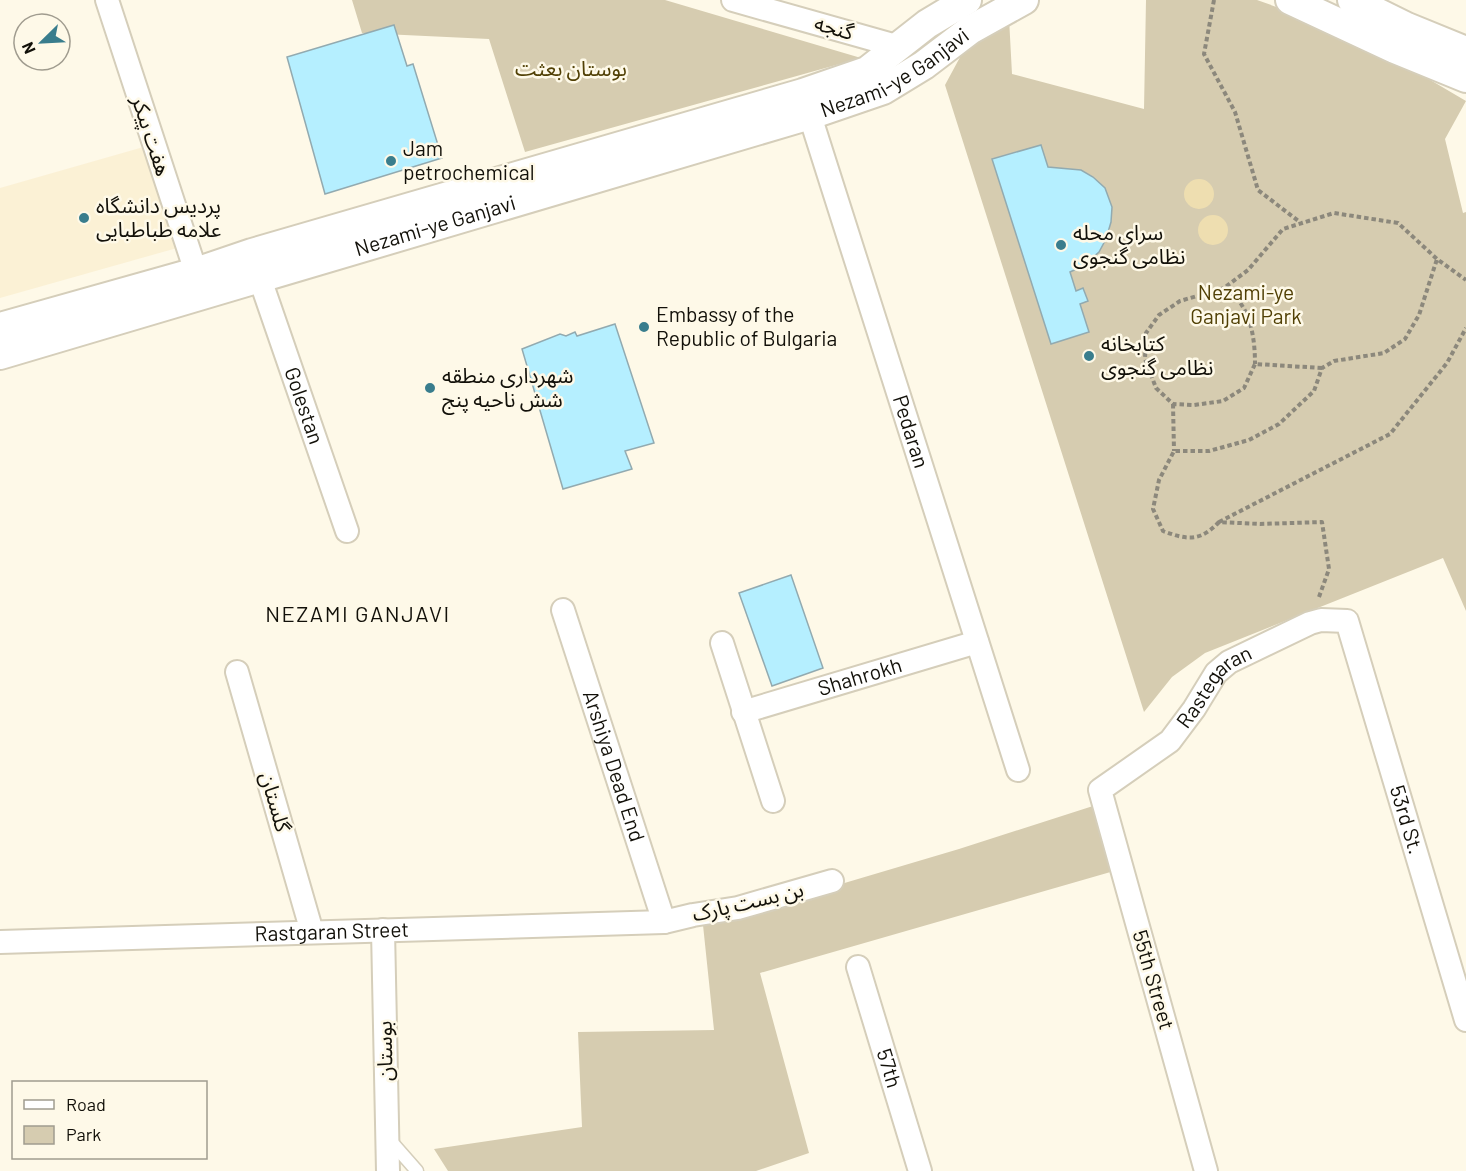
<svg xmlns="http://www.w3.org/2000/svg" width="1466" height="1171" font-family="Barlow,'Noto Sans Arabic',sans-serif">
	<style>
		.built { fill: #fbf1d5 }
		.green { fill: #d6ccb0 }
		.water { fill: #eedeb0 }
		.building { fill: #b5efff; stroke: #92aab0; stroke-width: 1.5 }
		.lines { fill: none; stroke-linecap: round; stroke-linejoin: round }
		.service-casing { stroke: #d5ceba; stroke-width: 15 }
		.minor-casing { stroke: #d5ceba; stroke-width: 26 }
		.tertiary-casing { stroke: #d5ceba; stroke-width: 32 }
		.path { stroke: #8c887c; stroke-width: 4; stroke-dasharray: 4.5 3; stroke-linecap: butt }
		.service { stroke: #fff; stroke-width: 12 }
		.minor { stroke: #fff; stroke-width: 22 }
		.tertiary { stroke: #fff; stroke-width: 28 }
		.poi-dot { fill: #397d8d; stroke: #fef9e8; stroke-width: 2 }
		.labels { text-anchor: middle; stroke-width: 5; stroke-linejoin: round; paint-order: stroke }
		.street-label { font-size: 21px; fill: #121009; stroke: #fef9e8 }
		.park-label { font-size: 21px; fill: #514005; stroke: #fef9e8 }
		.poi-label { font-size: 21px; fill: #121009; stroke: #fef9e8; text-anchor: start }
		.neighbourhood-label { font-size: 22px; letter-spacing: 1.5px; fill: #121009; stroke: #fef9e8 }
	</style>
	<rect width="100%" height="100%" fill="#fef9e8"/>
	<path class="built" d="M147,146L177,248L0,298V188Z"/>
	<path class="green" d="M352,0H665L861,58L525,152L489,39L362,33Z
		M1146,0H1257L1352,34L1466,101L1445,139L1463,213L1466,212V611L1443,558L1205,653L1172,677L1144,712L945,85L965,48L1009,18L1012,74L1144,109Z
		M1093,806L1114,871L760,973L809,1153L756,1171H448L434,1149L582,1127L578,1032L714,1030L703,925L959,849Z"/>
	<path class="water" d="M1184 194a15 15 0 1 1 30 0a15 15 0 1 1-30 0Z
		M1198 230a15 15 0 1 1 30 0a15 15 0 1 1-30 0Z"/>
	<path class="building" d="M394,25L407,66L413,64L442,158L325,194L287,57Z
		M1041,145L1048,167L1081,170L1093,177L1105,188L1112,207L1111,222L1106,239L1099,252L1083,266L1070,272L1076,291L1083,288L1088,301L1080,304L1089,332L1051,344L992,159Z
		M615,324L654,443L625,451L632,469L563,489L522,349L560,334L566,336L575,332L577,336Z
		M791,575L823,668L772,686L739,593Z"/>
	<g class="lines">
		<g class="service-casing">
			<path id="service" d="M388,1138L417,1171"/>
		</g>
		<g class="minor-casing">
			<g id="minor">
				<path d="M107,0L196,272"/>
				<path d="M733,0L900,47"/>
				<path id="s1" d="M805,100L1018,770"/>
				<path id="s2" d="M260,279L347,531"/>
				<path id="s3" d="M563,610L664,922"/>
				<path d="M722,643L773,801"/>
				<path d="M237,672L312,932"/>
				<path id="s4" d="M743,712L977,642"/>
				<path d="M383,930L388,1171"/>
				<path id="s5" d="M0,942L664,922L693,915L738,908L832,881"/>
				<path id="s6" d="M858,967L920,1171"/>
				<path id="s7" d="M1206,1171L1100,790L1170,741L1194,709L1216,673L1229,662L1310,623L1321,620L1347,621L1466,1020"/>
			</g>
		</g>
		<g class="tertiary-casing">
			<g id="tertiary">
				<path d="M1290,0L1395,49L1466,78"/>
				<path d="M1352,0L1407,27L1466,51"/>
				<path d="M0,327L196,272L252,253L803,93L867,71L927,24L967,0"/>
				<path id="s8" d="M0,355L810,115L883,90L924,65L970,30L1024,0"/>
			</g>
		</g>
		<path class="path" d="M1214,0L1204,54L1235,112L1258,190L1301,223
			M1224,288C1250,303 1255,336 1255,364
			M1322,368L1255,364L1244,388L1223,401L1194,405L1173,404L1156,388L1145,359L1146,333L1159,315L1180,301L1224,288L1248,270L1283,229L1334,213L1398,223L1437,259L1466,280
			M1173,404L1174,451
			M1219,522L1390,434L1447,363L1466,328
			M1319,597L1329,569L1322,522L1260,524L1219,522C1200,542 1187,540 1163,531L1153,509L1159,480L1174,451H1209L1249,440L1279,424L1314,391L1322,368L1334,361L1384,353L1405,339L1419,315L1437,259"/>
		<use href="#service" class="service"/>
		<use href="#minor" class="minor"/>
		<use href="#tertiary" class="tertiary"/>
	</g>
	<g class="poi-dot">
		<circle cx="391" cy="161" r="6"/>
		<circle cx="84" cy="218" r="6"/>
		<circle cx="1061" cy="245" r="6"/>
		<circle cx="644" cy="327" r="6"/>
		<circle cx="1089" cy="356" r="6"/>
		<circle cx="430" cy="388" r="6"/>
	</g>
	<g class="labels">
		<g class="street-label">
			<text transform="translate(834 28) rotate(16)" y="7">گنجه</text>
			<text dy="7" stroke="none"><textPath href="#s8" startOffset="940">Nezami-ye Ganjavi</textPath></text>
			<text transform="translate(151 136) rotate(72)" y="7">هفت پیکر</text>
			<text dy="7" stroke="none"><textPath href="#s8" startOffset="454">Nezami-ye Ganjavi</textPath></text>
			<text dy="7" stroke="none"><textPath href="#s2" startOffset="134">Golestan</textPath></text>
			<text dy="7" stroke="none"><textPath href="#s1" startOffset="348">Pedaran</textPath></text>
			<text dy="7" stroke="none"><textPath href="#s4" startOffset="122">Shahrokh</textPath></text>
			<text dy="7" stroke="none"><textPath href="#s7" startOffset="552">Rastegaran</textPath></text>
			<text dy="7" stroke="none"><textPath href="#s3" startOffset="164">Arshiya Dead End</textPath></text>
			<text transform="translate(275 802) rotate(74)" y="7">گلستان</text>
			<text dy="7" stroke="none"><textPath href="#s7" startOffset="915">53rd St.</textPath></text>
			<text transform="translate(748 902) rotate(-13)" y="7">بن بست پارک</text>
			<text dy="7" stroke="none"><textPath href="#s5" startOffset="332">Rastgaran Street</textPath></text>
			<text transform="translate(1153 980) rotate(74)" y="7">55th Street</text>
			<text transform="translate(385 1051) rotate(-91)" y="7">بوستان</text>
			<text dy="7" stroke="none"><textPath href="#s6" startOffset="106">57th</textPath></text>
		</g>
		<g class="park-label">
			<text x="571" y="76">بوستان بعثت</text>
			<text x="1246" y="300">Nezami-ye<tspan x="1246" dy="24">Ganjavi Park</tspan></text>
		</g>
		<g class="poi-label">
			<text x="403" y="156">Jam<tspan x="403" dy="24">petrochemical</tspan></text>
			<text x="96" y="213">پردیس دانشگاه<tspan x="96" dy="24">علامه طباطبایی</tspan></text>
			<text x="1073" y="240">سرای محله<tspan x="1073" dy="24">نظامی گنجوی</tspan></text>
			<text x="656" y="322">Embassy of the<tspan x="656" dy="24">Republic of Bulgaria</tspan></text>
			<text x="1101" y="351">كتابخانه<tspan x="1101" dy="24">نظامی گنجوی</tspan></text>
			<text x="442" y="383">شهرداری منطقه<tspan x="442" dy="24">شش ناحیه پنج</tspan></text>
		</g>
		<g class="neighbourhood-label">
			<text x="358" y="622">NEZAMI GANJAVI</text>
		</g>
	</g>
	<rect x="12" y="1081" width="195" height="78" fill="#fef9e8" stroke="#a09c8f" stroke-width="1.5"/>
	<rect x="24" y="1100" width="30" height="9" fill="#ffffff" stroke="#a09c8f" stroke-width="1.5"/>
	<text x="66" y="1111" font-size="18" fill="#121009">Road</text>
	<rect x="24" y="1126" width="30" height="18" fill="#d6ccb0" stroke="#a09c8f" stroke-width="1.5"/>
	<text x="66" y="1141" font-size="18" fill="#121009">Park</text>
	<g transform="translate(42 42) rotate(246)"><circle r="28" fill="#fef9e8" stroke="#a09c8f" stroke-width="1.5"/>
	<path d="M0-4.5L10 22L0 15L-10 22Z" fill="#397d8d"/>
	<text y="-9" font-size="16" font-weight="bold" text-anchor="middle" fill="#121009">N</text>
	</g>
</svg>
